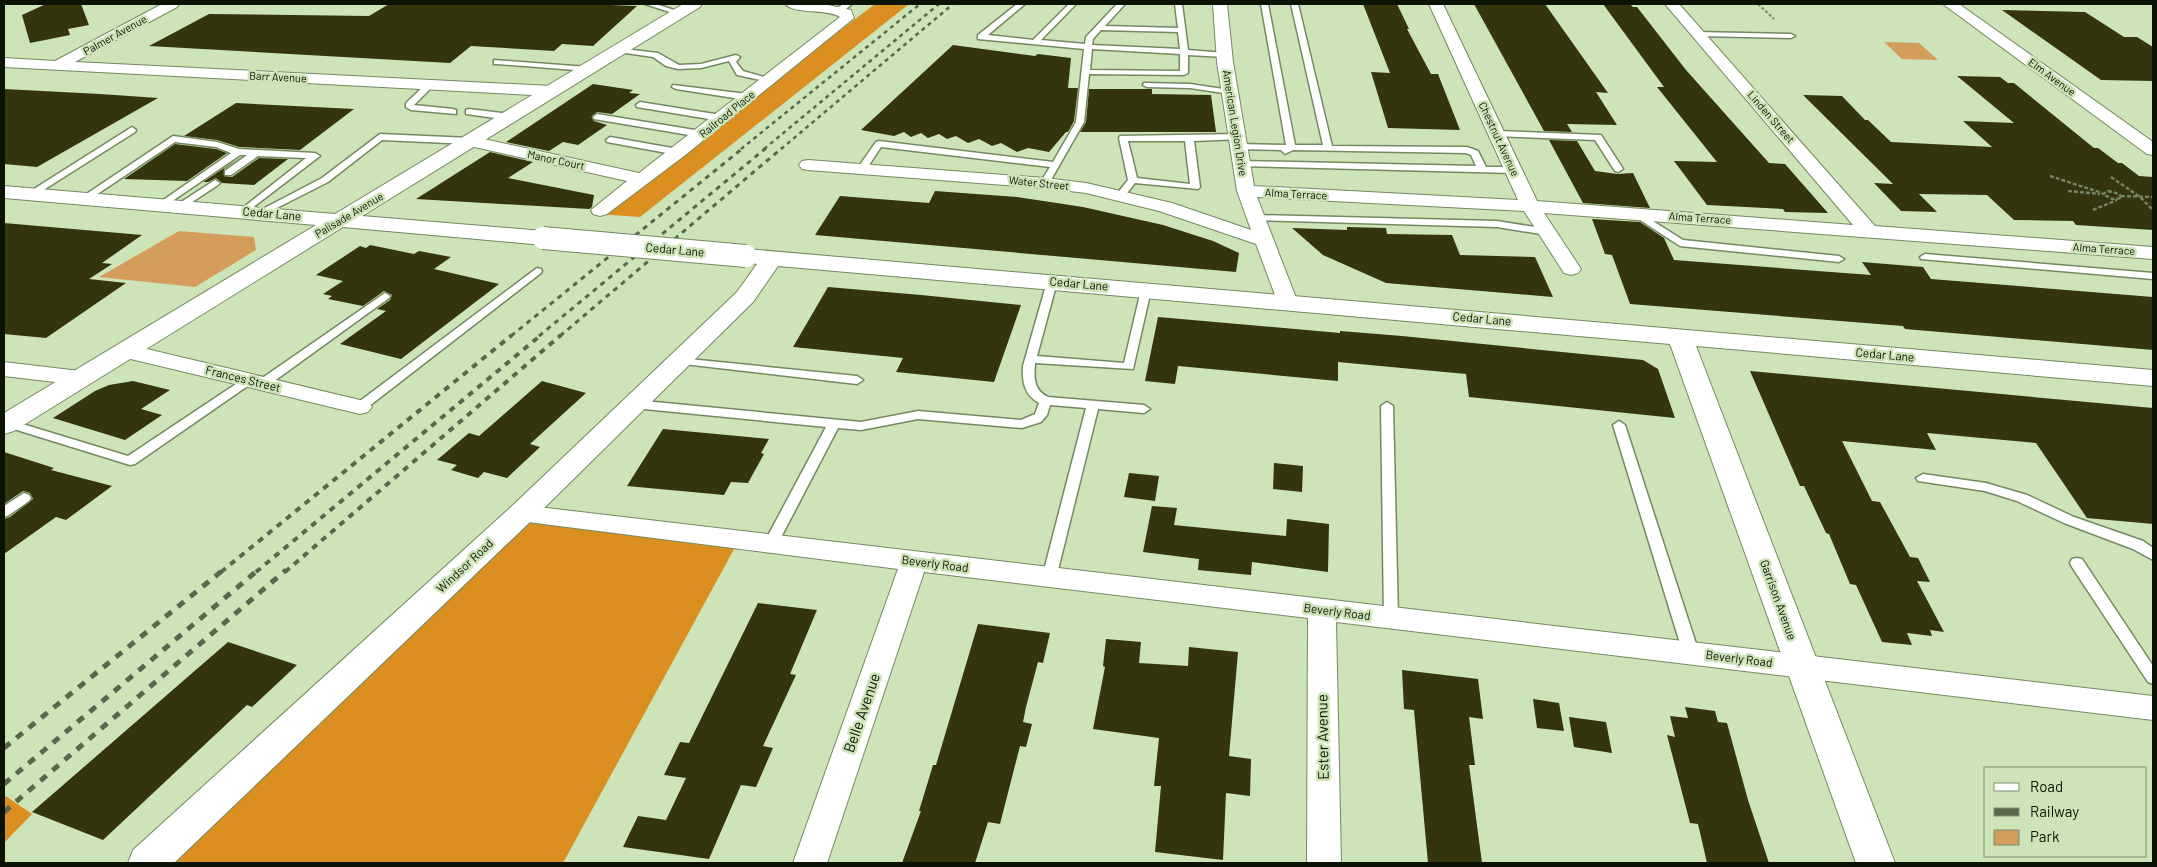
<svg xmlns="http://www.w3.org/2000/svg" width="2157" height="867" font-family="Barlow,sans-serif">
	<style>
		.green { fill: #d49d5b }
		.forest { fill: #da8f20 }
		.building { fill: #34340d }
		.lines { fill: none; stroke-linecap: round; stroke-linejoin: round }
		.lane-casing { stroke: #748961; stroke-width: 3 }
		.street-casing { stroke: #748961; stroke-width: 2 }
		.secondary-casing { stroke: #748961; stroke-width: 2 }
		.path-far1 { stroke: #748466; stroke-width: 2; stroke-dasharray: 3 2; stroke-linecap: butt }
		.path { stroke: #748466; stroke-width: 2.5; stroke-dasharray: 4 2; stroke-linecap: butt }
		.lane { fill: #fff; fill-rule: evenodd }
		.street { fill: #fff; fill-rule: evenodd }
		.secondary { fill: #fff; fill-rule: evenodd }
		.rail-far3 { stroke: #59674d; stroke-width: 2.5; stroke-dasharray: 4 4; stroke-linecap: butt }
		.rail-far2 { stroke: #59674d; stroke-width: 3; stroke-dasharray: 5 5; stroke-linecap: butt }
		.rail-far1 { stroke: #59674d; stroke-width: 4; stroke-dasharray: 6 6; stroke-linecap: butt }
		.rail { stroke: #59674d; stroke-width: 5; stroke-dasharray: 8 8; stroke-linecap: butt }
		.secondary-bridge-casing { stroke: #748961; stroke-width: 24; stroke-linecap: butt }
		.secondary-bridge { stroke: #fff; stroke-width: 22 }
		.labels { text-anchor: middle; stroke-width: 5; stroke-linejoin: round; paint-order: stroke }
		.far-street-label { font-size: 11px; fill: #0b1305; stroke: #cde4b9 }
		.street-label { font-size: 12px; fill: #0b1305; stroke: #cde4b9 }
		.near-street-label { font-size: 15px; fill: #0b1305; stroke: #cde4b9 }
	</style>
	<rect width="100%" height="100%" fill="#cde4b9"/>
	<path class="green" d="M1884,42L1919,43L1938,60L1902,59Z
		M179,231L254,237L256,250L195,287L99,277Z"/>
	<path class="forest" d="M875,4H909L640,217L598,214Z
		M521,514L739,540L563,863H134Z
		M4,795L32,814L4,843Z"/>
	<path class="building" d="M46,4H81L89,25L68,29L70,35L30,43L22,15Z
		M389,4H585L637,6L593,46L562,44L554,51L471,46L450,63L149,46L209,14L369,16Z
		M1363,4H1397L1409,29H1407L1431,74H1438L1460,130L1388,128L1371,72L1390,73Z
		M1474,4H1545L1608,93L1596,92L1617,125L1567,124L1572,132L1544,131Z
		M1603,4H1630L1633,7H1637L1686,70L1769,163L1785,164L1828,213L1785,212L1783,209L1707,205L1674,161L1717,162L1657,87H1664Z
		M2002,10L2085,12L2124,37H2137L2153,47V81L2101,80Z
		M953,45L1035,56L1038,54L1071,58L1068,88H1078L1074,121L1068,132H1066L1049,152L1028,148L1017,152L1001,143L992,146L979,139L968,143L956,136L947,139L939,134L928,138L921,133L911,137L904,132L894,136L861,130Z
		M1957,76L2000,77L2008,83H2014L2094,148H2098L2118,163H2122L2139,176L2153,177V230L2076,225L2073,221L2014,220L1987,195L1919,194L1937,212L1901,211L1874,183L1893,184L1803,95L1842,96L1865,120H1868L1891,142L1992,147L1963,121L2014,123Z
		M593,84L633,90L629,93L640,94L612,114L597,112L592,116L594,121L607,125L578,145L563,142L549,151L506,142Z
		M4,89L100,94L158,98L37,167L4,164Z
		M1089,89H1152V94L1211,95L1216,132H1080L1086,122Z
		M236,103L354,109L300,150L239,147L217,140L184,136Z
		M1549,140L1577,141L1595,171L1617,174L1633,173L1650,208L1583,203Z
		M175,144L216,149L227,153L187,181L124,179Z
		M490,152L533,162L508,178L594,195L592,207L589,209L416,199Z
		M241,157L224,169V176L232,177L259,158L288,159L254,185L222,183L216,178L208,182H203Z
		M935,191L1017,197L1083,207L1163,225L1213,241L1239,253L1236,272L815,235L840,196L929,203Z
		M1592,219L1640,222L1664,238L1674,260L1871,275L1862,262L1923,267L1931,279L2153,297V350L1905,329L1903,326L1630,304L1612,255L1605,254Z
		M4,223L142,235L102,263L112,264L89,279L126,283L46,338L4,334Z
		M1347,227L1386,228L1387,234L1452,235L1460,255L1535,257L1553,297L1386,283L1323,255L1292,228L1347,230Z
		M370,245L414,254L419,251L451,257L434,269L499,284L401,359L340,344L386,311L377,309L390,300L392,295L384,291L363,306L328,299L332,296L323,294L343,281L316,275L360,246L366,248Z
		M828,287L921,295L1021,305L994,382L896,372L903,358L793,347Z
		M1158,317L1340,333V331L1402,336L1643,360L1658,369L1675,418L1469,397L1466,374L1338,362V381L1178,366L1175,384L1145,381Z
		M1750,371L2153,408V524L2087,518L2036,443L1927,433L1936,450L1842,441L1872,501L1880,502L1910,557L1918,558L1930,582L1917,581L1944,632L1930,630L1932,636L1907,633L1912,645L1882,642L1856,585L1850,584L1829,534L1826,533L1804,486H1800Z
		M133,381L170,390L141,409L162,415L125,440L53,418L95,391L109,385Z
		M542,381L586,393L530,444L540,447L507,478L484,472L478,478L451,470L457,465L437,460L469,433L479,436Z
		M663,429L769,439L761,453L764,454L748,483L731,482L724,495L627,486Z
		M4,452L54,468L51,470L112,486L66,520L56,517L4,554V519L10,517L33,499L30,493L23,491L4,504Z
		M1274,463L1303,466L1302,492L1273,489Z
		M1129,473L1159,476L1155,501L1124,497Z
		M1152,506L1177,508L1174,525L1286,536L1287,519L1329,524L1328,572L1252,562L1251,575L1198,570L1199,559L1143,552Z
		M758,603L817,610L790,674L796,675L763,746L773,748L756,787L741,785L709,859L623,847L638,816L666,820L686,778L664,775L680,742L689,743Z
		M978,624L1050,633L1043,663L1038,662L1026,707L1023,722L1032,724L1026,747L1020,746L1000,824L988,822L975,863H902L921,811H919L933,765H936Z
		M1106,639L1141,642L1139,663L1188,666L1189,647L1238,652L1229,756L1251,759L1250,796L1226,793L1223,860L1155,852L1161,786H1154L1159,738L1093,729L1105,667L1103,666Z
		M228,642L297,665L252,707L247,705L103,840L32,812Z
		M1402,670L1478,679L1483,719L1469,717L1475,765H1469L1482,863H1428L1414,710L1404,709Z
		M1533,699L1559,703L1564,731L1537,728Z
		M1685,707L1715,711L1718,722L1727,723L1748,800L1769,863H1707L1698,824L1690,823L1667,735L1675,737L1670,716L1688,718Z
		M1569,717L1606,722L1612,753L1574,747Z"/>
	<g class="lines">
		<g class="lane-casing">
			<path id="lane" d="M645,4H656L683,13L679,15Z
				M844,4H852L841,13H835V9Z
				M1017,4H1025L988,35L1033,40L1069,4H1076L1041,40L1085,44L1086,37L1117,4H1125L1105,26L1178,28L1175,4H1182L1188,50L1225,53L1229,55L1225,57L1188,55V73L1184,75L1089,74L1084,122L1048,185H1042L1040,183L1050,167L881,147L865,171H859L857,169L876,142L879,141L1053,162L1076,122L1084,49L978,39V35ZM1101,30L1178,32L1180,49L1092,45L1093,39ZM1092,49L1180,54V71L1090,70Z
				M1261,4H1268L1295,145H1323L1291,4H1298L1332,146L1467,147L1478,151L1486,167H1513L1518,170L1513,173L1239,166L1237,164L1242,161L1476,166L1471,155L1466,153L1293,150L1285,154L1281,150L1236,149L1235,147L1239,144L1286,145Z
				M1696,32L1791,34L1795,36L1791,38L1699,36H1696Z
				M616,48L658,53L679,65L701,64L736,55L740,57L736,62L743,71L774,80L770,82L737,75L729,61L701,68L678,69L666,66L653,57L619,52H616Z
				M494,60L588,67L592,69L588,71L497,64H494Z
				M427,83L434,85L414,105L453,109L456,110V114L411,110L406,107V103Z
				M1144,83L1190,84L1230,90L1234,92L1230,94L1190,88L1147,87L1143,85Z
				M673,85L747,94L751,97L747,100L676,89L672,87Z
				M640,102L721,115L725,118L721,121L637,107L636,105Z
				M469,109L510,114L514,117L510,120L466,114V110Z
				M597,114L701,131L705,134L701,137L594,119L593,117Z
				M132,127L136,130L135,132L34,196H28L26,194Z
				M1497,131L1601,135L1623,169L1618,172L1615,171L1595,140L1494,136V132Z
				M380,134L470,138L474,141L470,144L382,140L328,182L263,215L260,216L255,213L322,178Z
				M1238,134L1241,135V139L1194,141L1200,187L1198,189L1135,183L1124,197H1118L1116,195L1128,180L1119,138L1120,136ZM1128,141H1185L1190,184L1137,178Z
				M173,136L217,142L239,149L315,153L320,156L243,215L238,212L240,210L306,158L258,156L231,175H225V171L247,155H240L162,208L157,205L159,203L231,153L216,147L175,142L87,201L84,202L79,199Z
				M610,137L678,149L683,152L678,155L607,142L606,140Z
				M215,180L220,183L218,185L183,208H177L175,206Z
				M1637,211L1683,240L1839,256L1844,259L1839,262L1680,246L1634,216V212Z
				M1256,215L1497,221L1547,229L1552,232L1547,235L1497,227L1253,220V216Z
				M1925,254L2153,273V279L1921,259L1920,257Z
				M537,268L541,269L542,271L541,273L364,410H356L354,407L356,404Z
				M1052,279L1057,282L1037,356L1124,363L1141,290L1146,287L1151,290L1133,369L1035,363C1034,377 1033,390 1048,397L1144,405L1150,409L1144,413L1098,409L1056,578L1054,582L1049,583L1044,582L1042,578L1086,408L1050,405L1047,415L1041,422L1022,428L918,419L861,430L838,428L777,545L775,549H765L763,545L826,427L634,408L628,404L634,400L861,422L918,411L1021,420L1035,414L1039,403C1024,395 1022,381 1023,366L1047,282Z
				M385,293L390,296L389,298L266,387H258L256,384L258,381Z
				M679,358L857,376L863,380L857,384L675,363L673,361Z
				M248,376L254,380L252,383L135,464L130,465L4,426V420L6,419L128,456Z
				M1387,402L1393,406L1398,618L1396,622L1391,624L1386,622L1384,618L1381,406Z
				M1619,421L1625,425L1699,653L1696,657L1691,659L1686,657L1683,653L1613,425Z
				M1923,474L1986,483L2027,495L2074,517L2143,541L2153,548V560L2133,549L2064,523L2017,501L1985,491L1918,481L1916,478Z
				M24,493L29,495L31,498L29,501L9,515L4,517V506Z
				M2077,558L2082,559L2153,666V684L2148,682L2072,567L2070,563L2072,559Z"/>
		</g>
		<g class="street-casing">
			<path id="street" d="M162,4H179L177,7L75,62L552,86L558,88L560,91L558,94L552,96L4,67V58L55,61Z
				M785,4H823L851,10L854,18L684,156L607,214L600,216L593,214L591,210L627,181L470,146L464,145L462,141L464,137L470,136L639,173L840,17C827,8 795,15 785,4Z
				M1213,4H1227L1233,62L1254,186L1518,200L1429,4H1443L1537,201L1853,225L1665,4H1679L1875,226L2153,247V259L1544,213L1581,269L1578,273L1571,275L1564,273L1524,211L1257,197L1298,303L1295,307L1288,309L1281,307L1278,303L1256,244L1159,211L1086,193L1045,188L808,170L802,169L799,165L802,161L808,160L1045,178L1086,183L1172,203L1251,230L1237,191L1217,62Z
				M1943,4H1959L2153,142V155L2147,154Z
				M126,344L360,400L368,402L372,407L368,412L360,414L118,356L115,351L118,346Z
				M4,362L80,371L88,373L91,378L88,383L80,385L4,376Z
				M521,505L2153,696V720L1336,622L1341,863H1307L1308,618L924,572L827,863H793L898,569L512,520L508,514L512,508Z"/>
		</g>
		<g class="secondary-casing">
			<path id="secondary" d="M683,4H702L700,7L362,216L543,231L551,233L554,238L551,243L543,245L343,227L14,431L4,434V413L316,225L4,198V186L335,214Z
				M746,249L2153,370V386L1696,346L1895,863H1856L1670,344L778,266L753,302L531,521L174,863H128L133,850L511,507L737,292L757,264L738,261L735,256L738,251Z"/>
		</g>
		<path class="path-far1" d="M1758,4L1774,19"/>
		<path class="path" d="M2050,176L2102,193
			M2111,177L2140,197L2153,210
			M2068,191L2100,194
			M2108,191L2119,194L2122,198L2112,199L2103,194Z
			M2121,196L2153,197
			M2093,210L2117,200"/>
		<use href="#lane" class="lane"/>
		<use href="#street" class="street"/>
		<use href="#secondary" class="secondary"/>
		<path class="rail-far3" d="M741,149L920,4
			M764,149L939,4
			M781,149L953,4"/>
		<path class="rail-far2" d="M511,336L743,148
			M539,336L766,148
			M560,336L782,148"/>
		<path class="rail-far1" d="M221,572L512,335
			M256,572L541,335
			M285,572L561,335"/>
		<path class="rail" d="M4,748L223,570
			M4,784L258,570
			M4,812L286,570"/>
		<g class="secondary-bridge-casing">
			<path id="secondary-bridge" d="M543,238L746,256"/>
		</g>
		<use href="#secondary-bridge" class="secondary-bridge"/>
	</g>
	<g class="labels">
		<g class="far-street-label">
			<text transform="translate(115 35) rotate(-29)" y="4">Palmer Avenue</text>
			<text transform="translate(278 77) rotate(3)" y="4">Barr Avenue</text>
			<text transform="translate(2052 77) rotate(36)" y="4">Elm Avenue</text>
			<text transform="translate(727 114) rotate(-39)" y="4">Railroad Place</text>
			<text transform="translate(1771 117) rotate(49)" y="4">Linden Street</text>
			<text transform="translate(1235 123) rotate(81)" y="4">American Legion Drive</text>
			<text transform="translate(1499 139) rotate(65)" y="4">Chestnut Avenue</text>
			<text transform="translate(556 160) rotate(12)" y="4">Manor Court</text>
			<text transform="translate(1039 183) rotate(6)" y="4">Water Street</text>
			<text transform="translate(1296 194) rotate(3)" y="4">Alma Terrace</text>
			<text transform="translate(349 215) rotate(-31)" y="4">Palisade Avenue</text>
			<text transform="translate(1700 218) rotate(4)" y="4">Alma Terrace</text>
			<text transform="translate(2104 249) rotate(4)" y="4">Alma Terrace</text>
		</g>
		<g class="street-label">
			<text transform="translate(272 214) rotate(5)" y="4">Cedar Lane</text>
			<text transform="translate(675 250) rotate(5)" y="4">Cedar Lane</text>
			<text transform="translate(1079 284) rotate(5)" y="4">Cedar Lane</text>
			<text transform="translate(1482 319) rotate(5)" y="4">Cedar Lane</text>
			<text transform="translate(1885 355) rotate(5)" y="4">Cedar Lane</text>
			<text transform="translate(243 379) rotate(14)" y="4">Frances Street</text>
			<text transform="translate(935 564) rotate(7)" y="4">Beverly Road</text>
			<text transform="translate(465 566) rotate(-43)" y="4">Windsor Road</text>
			<text transform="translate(1778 600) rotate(70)" y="4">Garrison Avenue</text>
			<text transform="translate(1337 612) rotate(7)" y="4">Beverly Road</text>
			<text transform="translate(1739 659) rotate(7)" y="4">Beverly Road</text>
		</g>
		<g class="near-street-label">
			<text transform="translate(862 713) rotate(-71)" y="5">Belle Avenue</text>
			<text transform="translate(1323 737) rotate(-91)" y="5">Ester Avenue</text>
		</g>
	</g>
	<rect width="2157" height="867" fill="none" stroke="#0b1305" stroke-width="10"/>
	<rect x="1984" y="767" width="162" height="90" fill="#cde4b9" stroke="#7f9071"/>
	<rect x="1994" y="783" width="25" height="8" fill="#ffffff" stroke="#7f9071"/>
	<text x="2030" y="792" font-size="15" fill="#0b1305">Road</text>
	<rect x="1994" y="808" width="25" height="8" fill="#59674d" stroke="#7f9071"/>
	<text x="2030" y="817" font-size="15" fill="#0b1305">Railway</text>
	<rect x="1994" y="830" width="25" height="15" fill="#d49d5b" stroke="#7f9071"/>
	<text x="2030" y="842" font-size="15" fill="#0b1305">Park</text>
</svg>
